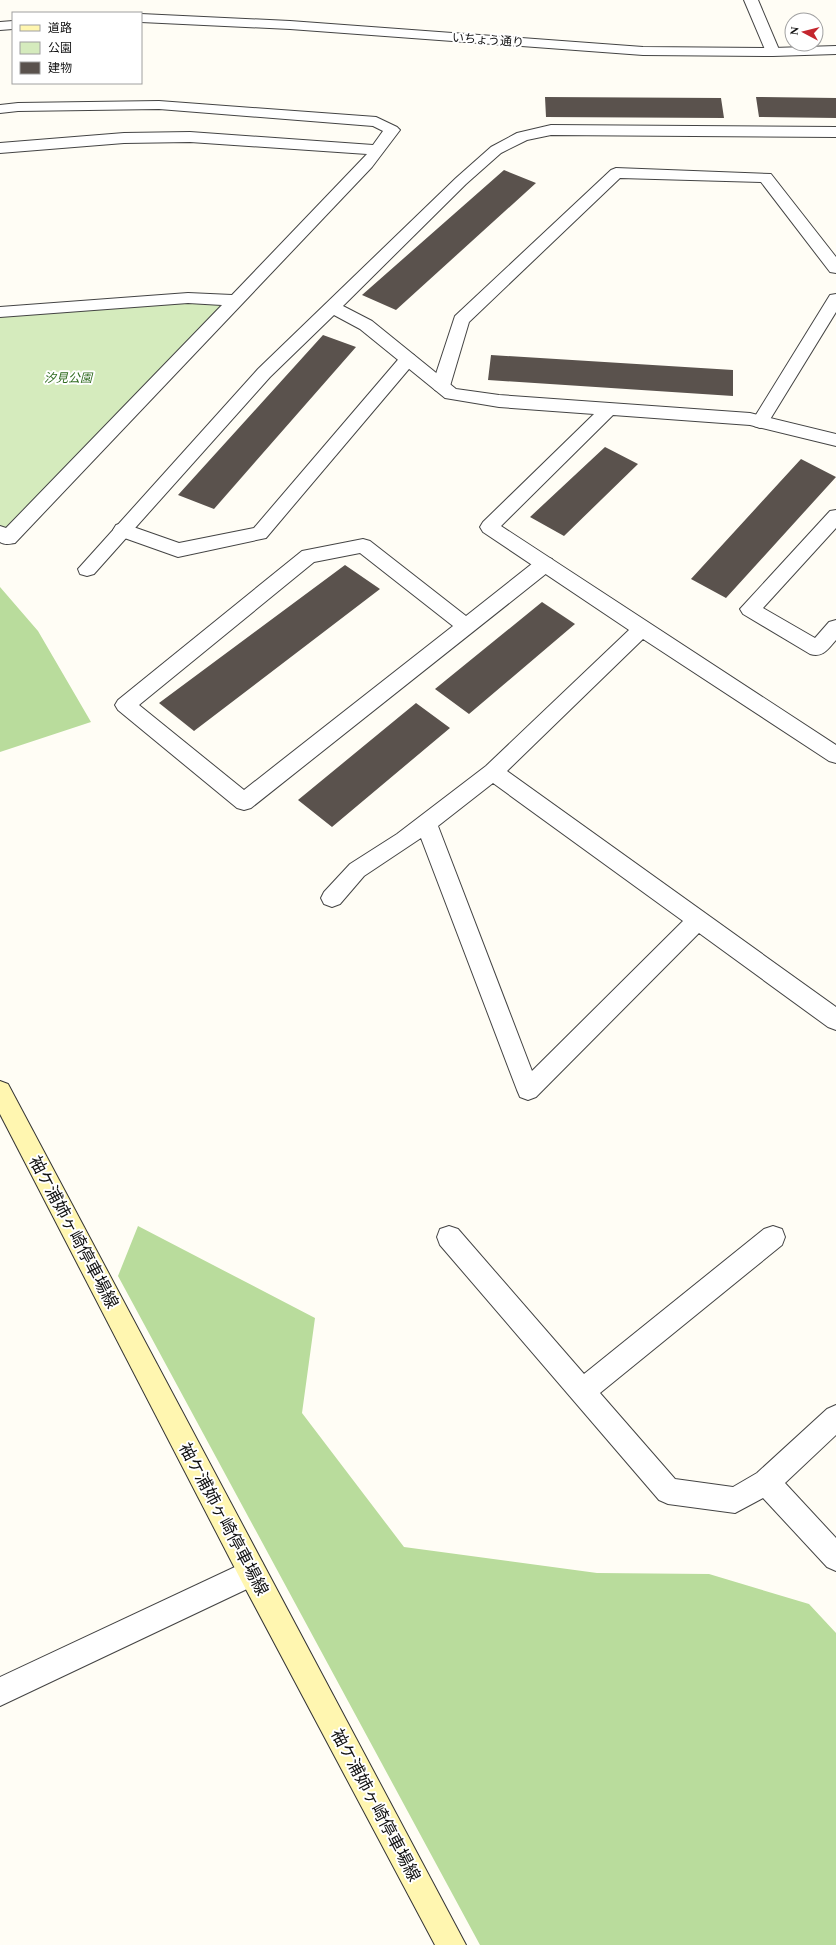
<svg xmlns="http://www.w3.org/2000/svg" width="836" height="1945" font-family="Spectral,'Noto Sans JP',serif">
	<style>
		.green { fill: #d5ebbd }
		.forest { fill: #b9dc9c }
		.building { fill: #5a524d }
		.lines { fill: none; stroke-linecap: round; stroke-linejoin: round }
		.service-casing { stroke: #444; stroke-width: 2 }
		.minor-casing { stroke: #444; stroke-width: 2 }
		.tertiary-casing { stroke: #444; stroke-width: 2 }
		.secondary-casing { stroke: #333; stroke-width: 2 }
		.service { fill: #fff; fill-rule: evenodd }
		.minor { fill: #fff; fill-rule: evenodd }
		.tertiary { fill: #fff; fill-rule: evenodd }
		.secondary { fill: #fff6b0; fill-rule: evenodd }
		.labels { text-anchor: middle; stroke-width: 4; stroke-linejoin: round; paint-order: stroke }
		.far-street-label { font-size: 12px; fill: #111; stroke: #fff }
		.far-park-label { font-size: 12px; font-style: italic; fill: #2f6b1f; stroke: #fff }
		.near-street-label { font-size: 17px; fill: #111; stroke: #fff }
	</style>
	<rect width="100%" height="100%" fill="#fffdf5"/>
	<path class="green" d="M237,300L8,538L0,526V315Z"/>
	<path class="forest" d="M0,587L38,631L91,722L0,752Z
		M138,1226L315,1318L302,1413L404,1547L597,1573L709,1574L809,1604L836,1633V1945H480L118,1276Z"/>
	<path class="building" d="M545,97L721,98L724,118L546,117Z
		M756,97L836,98V118L759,117Z
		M504,170L536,183L396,310L362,295Z
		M323,335L356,347L214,509L178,495Z
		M491,355L733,370V396L488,380Z
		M605,447L638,464L564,536L530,517Z
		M801,459L836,477L726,598L691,579Z
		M345,565L380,589L194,731L159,703Z
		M542,602L575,624L469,714L435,689Z
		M416,703L450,728L332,827L298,800Z"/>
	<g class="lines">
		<g class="service-casing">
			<path id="service" d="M616,168L771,174L836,257V273L830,272L761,182L620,178L469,322L450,386L447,390L441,392L435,390L432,386L455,316L611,170Z
				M836,294V312L766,426L760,428L754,426L751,422L754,418L830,295Z
				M408,353L414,355L416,359L414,363L266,538L178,557L116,535L113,530L116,525L122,523L179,543L254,528L402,355Z
				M836,510V528L763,608L815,638L829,622L836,620V640C828,649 823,658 810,654L743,614L740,609L830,511Z
				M363,539L370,541L466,616L538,559L545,557L552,559L554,564L552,569L251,808L244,810L237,808L118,710L115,705L118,700L302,551ZM360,553L453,626L244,790L139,705L314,562Z"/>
		</g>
		<g class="minor-casing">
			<path id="minor" d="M744,0H758L780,52L778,55H768L766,52Z
				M159,101L376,117L397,127L400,130L372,167L15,543C9,544 5,545 0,542V526L6,528L222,305L188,303L0,317V307L188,293L232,295L367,154L190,142L124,143L0,153V143L124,133L190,132L373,145L383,131L373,126L159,109L18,111L0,113V105L18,103Z
				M551,125L836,127V137L551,135L527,140L501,153L466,184L343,306L372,321L456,389L499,395L750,413L836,434V446L750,425L613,415L501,526L836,745V763L829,761L643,639L507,771L836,1007V1030L828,1027L699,933L536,1097L528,1100L520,1097L517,1090L421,838L364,876L340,904L332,907L324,904L321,898L324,892L350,864L397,834L486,766L629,630L483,532L480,527L483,522L594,414L499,407L445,398L360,329L334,315L270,377L94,574L87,576L80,574L78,569L258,369L456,178L491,147L517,133ZM493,783L683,921L532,1071L438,826Z
				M449,1226L458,1229L584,1374L764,1229L773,1226L782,1229L785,1237L782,1245L600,1393L675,1479L733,1487L757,1473L827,1409L836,1405V1435L785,1483L836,1538V1571L827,1567L763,1498L735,1513L668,1504L659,1500L440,1245L437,1237L440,1229Z
				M252,1559L262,1562L265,1572L262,1582L0,1706V1677Z"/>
		</g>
		<g class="tertiary-casing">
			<path id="tertiary" d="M141,14L290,21L643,47L773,48L836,46V54L773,56L643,55L290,29L141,22Z
				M13,21V29L0,30V22Z"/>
		</g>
		<g class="secondary-casing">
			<path id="secondary" d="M0,1081L8,1084L466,1945H435L242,1582L0,1114Z"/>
		</g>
		<use href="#service" class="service"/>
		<use href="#minor" class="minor"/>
		<use href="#tertiary" class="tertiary"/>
		<use href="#secondary" class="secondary"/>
	</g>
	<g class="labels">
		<g class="far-street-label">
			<text transform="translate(488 40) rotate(4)" y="4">いちょう通り</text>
		</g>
		<g class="far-park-label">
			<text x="68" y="382">汐見公園</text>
		</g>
		<g class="near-street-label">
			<text transform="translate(74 1232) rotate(62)" y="6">袖ケ浦姉ヶ崎停車場線</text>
			<text transform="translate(224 1519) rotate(62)" y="6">袖ケ浦姉ヶ崎停車場線</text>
			<text transform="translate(376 1805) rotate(62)" y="6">袖ケ浦姉ヶ崎停車場線</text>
		</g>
	</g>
	<rect x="12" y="12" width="130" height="72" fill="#ffffff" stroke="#a0a0a0"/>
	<rect x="20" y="25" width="20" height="6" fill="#fff6b0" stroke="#a0a0a0"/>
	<text x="48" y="32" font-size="12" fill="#111111">道路</text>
	<rect x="20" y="42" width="20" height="12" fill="#d5ebbd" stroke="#a0a0a0"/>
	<text x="48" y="52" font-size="12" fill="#111111">公園</text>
	<rect x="20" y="62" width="20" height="12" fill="#5a524d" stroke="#a0a0a0"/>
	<text x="48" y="72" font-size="12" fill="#111111">建物</text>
	<g transform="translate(804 32) rotate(277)"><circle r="19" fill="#ffffff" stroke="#a0a0a0"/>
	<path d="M0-3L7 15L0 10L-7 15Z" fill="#c4262e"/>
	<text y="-6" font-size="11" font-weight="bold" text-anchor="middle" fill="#111111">N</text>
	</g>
</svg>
